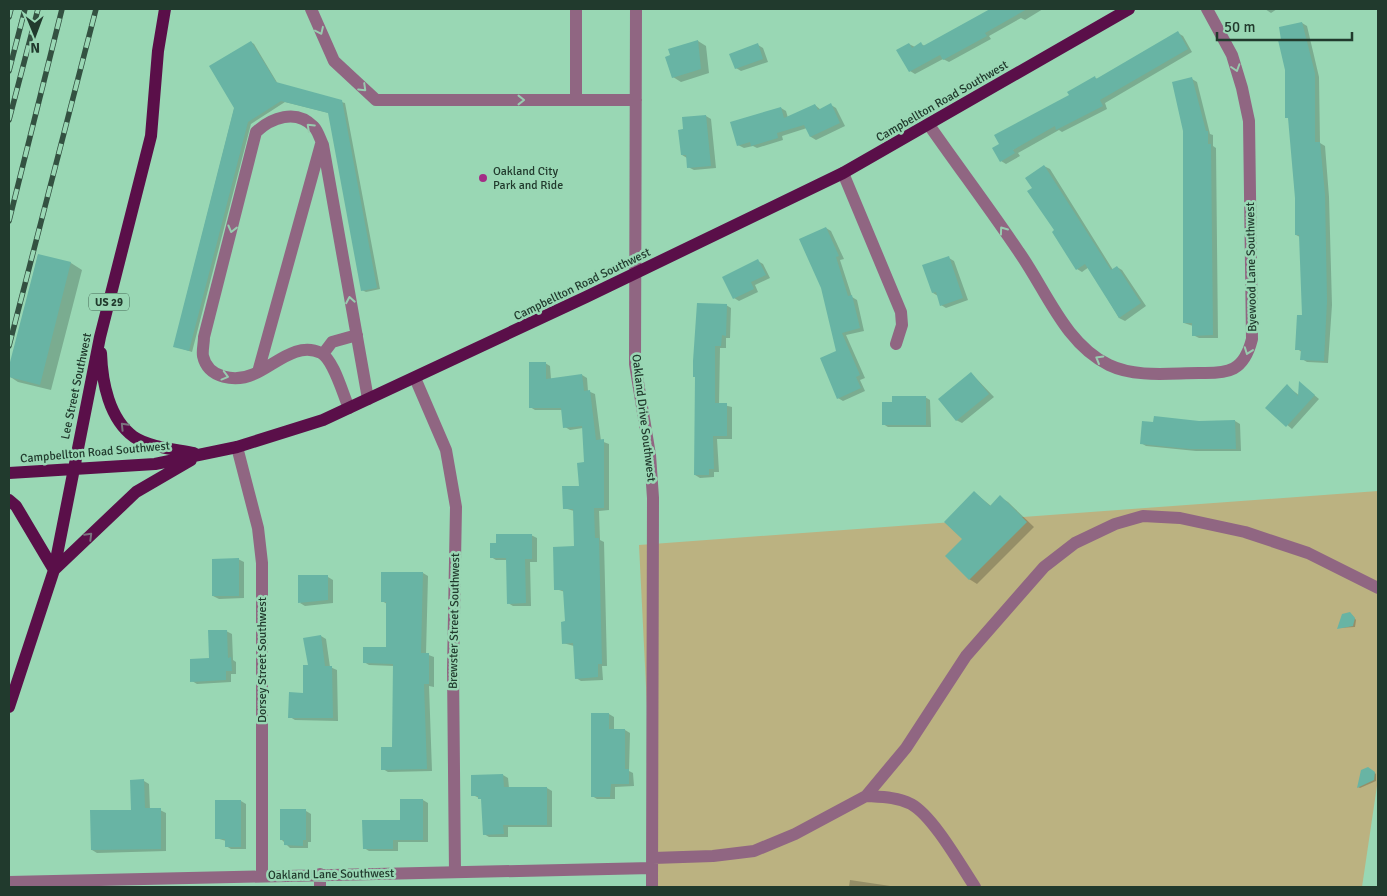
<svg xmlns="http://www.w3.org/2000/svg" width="1387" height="896" font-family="Signika,sans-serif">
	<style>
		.green { fill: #bbb281 }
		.shadow { fill: #0003 }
		.building { fill: #68b4a4 }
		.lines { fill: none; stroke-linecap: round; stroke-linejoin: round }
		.minor { stroke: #906682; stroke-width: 12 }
		.major { stroke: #5a0f49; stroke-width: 12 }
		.rail-casing { stroke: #335141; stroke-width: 5.5 }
		.rail { stroke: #99d7b4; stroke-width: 4; stroke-dasharray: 11; stroke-linecap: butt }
		.oneway { stroke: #98ccaf }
		.oneway2 { stroke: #7a737e }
		.poi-dot { fill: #a32d86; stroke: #99d7b4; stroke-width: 2 }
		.labels { text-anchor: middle; stroke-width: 5; stroke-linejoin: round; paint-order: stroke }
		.shield { fill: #99d7b4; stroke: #456956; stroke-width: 1 }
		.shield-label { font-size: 11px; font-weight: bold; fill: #213a2d }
		.street-label { font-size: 12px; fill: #213a2d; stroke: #99d7b4 }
		.poi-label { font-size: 12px; fill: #213a2d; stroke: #99d7b4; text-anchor: start }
	</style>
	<rect width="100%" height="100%" fill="#99d7b4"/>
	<path class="green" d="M1378,491V779L1362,887H656L639,545Z"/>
	<path class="shadow" d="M995,9H1043L1025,20L1021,18L989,36L991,39L949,62L943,59L915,74L910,71L909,44L915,47L921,44L925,46Z
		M1265,9H1277L1271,13Z
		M1302,23L1307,26L1319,77L1320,143L1325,146L1329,197L1332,305L1328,363L1307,362L1302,359V352L1297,349L1303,316L1300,237L1296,235V198L1283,41Z
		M1178,33L1183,36L1192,52L1105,103L1107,109L1062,132L1059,130L1018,153L1020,156L1006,164L1001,161L1071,95L1095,78L1098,79Z
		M698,41L706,46L709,73L681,82L673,77L670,50Z
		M251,42L254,44L278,84L345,103L380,289L366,292L362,290L329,113L285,102L251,124L192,352L174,346Z
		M758,45L763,48L768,62L741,71L736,68Z
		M1192,79L1197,82L1210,134L1213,135V146L1216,148L1218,338H1199L1193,335V326L1184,323Z
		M815,105L821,110L831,105L836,108L845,126L816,140L811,137L807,128L782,136L783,140L757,148L753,146L744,148L738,145L781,108L786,111L788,118Z
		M706,116L711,119L716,168L694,170L688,167L687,158L682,155L684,130Z
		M1044,166L1050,169L1113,270L1117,267L1122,270L1146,306L1125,321L1119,318L1089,267L1082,272L1077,269L1033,188Z
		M826,228L831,231L844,259L840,260L852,297L857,300L864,331L846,335L865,378L860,380L865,391L843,401L838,398L837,351Z
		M38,255L71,263L82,270L51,390L18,382L9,376Z
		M949,258L954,261L968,300L946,308L941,305L938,296L933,293Z
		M758,261L763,264L770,278L755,285L758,292L739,301L734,298Z
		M726,305L731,308L730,338H726V348H720L719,404L732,407V439H717L719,472H714V477L700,478L695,475L696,378Z
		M545,363L550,366L551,379L582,375L587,378L588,391L595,394L601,441L609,444V510L599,511L600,540L604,542L607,666H602L603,680L581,681L576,678L574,646L563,643L566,623L565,592L556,589L575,547L574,511L564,508L580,487L586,464L583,428L570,430L565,427L562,410H535L530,407Z
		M971,373L994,397L962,423L956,420Z
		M1300,383L1319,399L1292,429L1267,408L1287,386L1300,396Z
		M925,397L930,400L931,427H888L883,424Z
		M1235,421L1240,424L1241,451H1196L1146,446L1141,443L1199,422Z
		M975,493L991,506L1000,497L1008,502L1034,527L977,584L969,579L964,539Z
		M531,535L537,538V562H530L531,606H513L508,603L507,560H496L491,557Z
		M238,559L244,562V598L219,599L213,596Z
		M423,573L428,576L426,654L434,657V687L429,686L432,771L388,772L383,769L393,748L394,666L369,665L364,662L388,649L387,604L382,601Z
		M328,577L333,580V603L305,606L300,603Z
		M1352,615L1356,620L1355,627L1338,628Z
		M226,631L232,634L233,660L236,662V674H231V682L197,684L192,681L211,659Z
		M321,636L326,639L330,667L337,670L338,721L295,720L290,717L304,694L309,667Z
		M609,714L614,717V730H625L630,733L629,771L633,773L634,786L615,787V799H597L592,796Z
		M1368,768L1376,774V781L1360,788L1358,787Z
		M503,775L508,778L509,788H547L552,791V827H508V837H489L484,834L483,800L473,795Z
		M132,781H144L149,784L150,810H160L166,813V851L97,853L92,850L132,811Z
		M423,800L428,803V842H398V851H369L364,848L401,821Z
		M241,801L246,804V849H231L226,846V841L216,838Z
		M306,811L311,814V842H308V848H290L281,839Z
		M850,880L897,887H849Z"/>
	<path class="building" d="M990,9H1027L985,33L987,36L943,60L940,55L909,72L896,50L909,43L912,48L921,42L923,46Z
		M1302,22L1315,73V142H1320L1325,194L1327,301L1324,361L1300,360L1301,350H1295L1297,315H1302L1299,235H1295V198L1288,118H1285V70L1278,40H1281L1279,27Z
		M1178,31L1188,49L1100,100L1103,106L1056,130L1055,126L1013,150L1015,153L1000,162L992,148L999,144L994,135L1069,95L1067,92L1095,76L1096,79Z
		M698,40L701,69L672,78L665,57L670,55L668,49Z
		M251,41L276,82L342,100L377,288L361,291L328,113L281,101L248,122L189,351L173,347L234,108L209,66Z
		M758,43L763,59L735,69L729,54Z
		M1192,77L1206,131H1208V144H1211L1213,335L1192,336V323H1183V131L1172,82Z
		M831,103L840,123L810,137L804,125L777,133L778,138L751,146L750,142L737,146L730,122L781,107L784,118L815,104L818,110Z
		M706,115L711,166L687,168L686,155H681L678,130L683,129L682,117Z
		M1044,165L1111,270L1117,266L1141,303L1119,318L1085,264L1076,270L1052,232L1054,230L1027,191L1032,188L1025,178Z
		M826,227L839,256L836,257L848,296L852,295L860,328L842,333L860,375L856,377L861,388L837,399L820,358L836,351L821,288L799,239Z
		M38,254L71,262L40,385L9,377V366Z
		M949,256L963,298L940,306L936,292L932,293L922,265Z
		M758,259L766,275L751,282L754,289L733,299L722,277Z
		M697,303L727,304L726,336L722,335L721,346H715V403H727V436H713L714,469H709V475H694L695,377H693V361Z
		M529,362H546V379L582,374L584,391L590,390L596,440L604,439V508H594L595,538H599L602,664H598V677L575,679L573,643L562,644L561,622L565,621L563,590H554L553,547L574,546L573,509H563L562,486H579L577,463L584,462L582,426L563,428L561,408H529Z
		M971,372L989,394L956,421L938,399Z
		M1299,381L1315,395L1286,427L1265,408L1287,384L1298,396Z
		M892,396H926V425H882V402H892Z
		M1154,416L1199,421L1235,420L1236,449H1190L1140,444L1142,421L1153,422Z
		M974,491L990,506L1000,495L1027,522L969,580L945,556L962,539L944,522Z
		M496,534H532V559H525L526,603L507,604L506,558H490V543H496Z
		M239,558V596H212V559Z
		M381,572H423L421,653H429V684H424L427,769L381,770V747H392L393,664L363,663V647H386V602H381Z
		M298,575H328V600L298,603Z
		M1350,612L1355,618L1353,626L1337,629L1342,614Z
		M208,630H227L228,658L231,657L232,671H226V680L190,682V659L209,658Z
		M321,635L325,666H332L333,718H288L289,692L303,693V665H308L303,638Z
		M591,713H609V729H625V769H629V784H611L610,797H591Z
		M1368,767L1375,772L1374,780L1357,788L1361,770Z
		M503,774L504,787H547V825H503L504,834L483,835L481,799H478V796H471V775Z
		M144,779L145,808H161V849L91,850L90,810H131L130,780Z
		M400,799H423V840H393V849H363L362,820H400Z
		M215,800H241V847H225V839H215Z
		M280,809H306V840H303V846L284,845V840H280Z"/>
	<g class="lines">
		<path class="minor" d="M311,9L334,61L376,100H636
			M576,9V100
			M636,9L635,364L650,455L653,498L652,887
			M929,125C959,168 990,209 1019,252C1046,290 1065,344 1109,365C1136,378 1171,373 1199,373C1229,374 1244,371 1252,339L1249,121L1242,88L1232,55L1207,9
			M843,173L901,312L902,325L896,344
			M323,354L332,342L357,335
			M258,372L321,144
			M415,378L446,450L456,507L453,669L455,872
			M349,408C343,395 334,360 321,353C297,341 275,365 254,374C236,382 208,379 203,356C202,351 204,343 204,337L256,132C271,118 296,108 314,127C318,131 320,139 323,145L368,399
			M237,447L258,528L262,563V875
			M866,796C882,797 897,797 911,804C933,816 961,866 975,887
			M653,858L713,856L754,851L795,834L866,796L906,748L966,656L1044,567L1075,543L1115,524L1143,516L1180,518L1245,532L1308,553L1378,588
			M320,874V887
			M9,882L652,868"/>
		<path class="major" d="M101,353C102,382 109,419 134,437C151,448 175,449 194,453
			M9,473L155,464L237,447L323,420L586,297L843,173L1129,9
			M9,500L16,506L54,570
			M54,570L136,492L191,460
			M9,707L54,570L100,337L151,136L158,51L165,9"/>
		<g class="rail-casing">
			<path id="rail" d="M9,17L11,9
				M9,71L25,9
				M9,120L38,9
				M9,221L62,9
				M9,346L96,9"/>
		</g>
		<use href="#rail" class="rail"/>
	</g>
	<defs><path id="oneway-chevron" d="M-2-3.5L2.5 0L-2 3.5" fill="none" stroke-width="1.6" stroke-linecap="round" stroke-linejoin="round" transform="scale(1.25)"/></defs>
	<g class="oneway">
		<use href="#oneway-chevron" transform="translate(320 31) rotate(65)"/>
		<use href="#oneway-chevron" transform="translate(1236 68) rotate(72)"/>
		<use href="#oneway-chevron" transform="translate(363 88) rotate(44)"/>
		<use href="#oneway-chevron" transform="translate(521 100)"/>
		<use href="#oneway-chevron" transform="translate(310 127) rotate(-137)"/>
		<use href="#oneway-chevron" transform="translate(232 229) rotate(104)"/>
		<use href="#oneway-chevron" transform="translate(1003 230) rotate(-126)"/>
		<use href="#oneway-chevron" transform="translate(350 300) rotate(-100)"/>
		<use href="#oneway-chevron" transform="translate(1248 351) rotate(110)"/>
		<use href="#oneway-chevron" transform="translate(1099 359) rotate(-150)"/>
		<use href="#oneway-chevron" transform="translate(225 376) rotate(15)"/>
	</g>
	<g class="oneway2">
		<use href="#oneway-chevron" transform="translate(124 426) rotate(-134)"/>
		<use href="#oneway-chevron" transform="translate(89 536) rotate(-45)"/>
	</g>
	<circle class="poi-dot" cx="483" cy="178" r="5"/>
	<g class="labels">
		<rect class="shield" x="89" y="293.5" width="40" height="17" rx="4"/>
		<g class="shield-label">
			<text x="109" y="306">US 29</text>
		</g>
		<g class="street-label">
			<text transform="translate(942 101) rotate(-30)" y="4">Campbellton Road Southwest</text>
			<text transform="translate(1251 267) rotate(-91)" y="4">Byewood Lane Southwest</text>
			<text transform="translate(582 284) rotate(-26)" y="4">Campbellton Road Southwest</text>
			<text transform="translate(76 386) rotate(-78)" y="4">Lee Street Southwest</text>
			<text transform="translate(644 418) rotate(83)" y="4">Oakland Drive Southwest</text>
			<text transform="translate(95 452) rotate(-5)" y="4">Campbellton Road Southwest</text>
			<text transform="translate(454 621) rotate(-89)" y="4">Brewster Street Southwest</text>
			<text transform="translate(262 660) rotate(-90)" y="4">Dorsey Street Southwest</text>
			<text transform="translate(331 874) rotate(-1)" y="4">Oakland Lane Southwest</text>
		</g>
		<g class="poi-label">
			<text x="493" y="175">Oakland City<tspan x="493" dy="14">Park and Ride</tspan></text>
		</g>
	</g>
	<rect width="1387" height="896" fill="none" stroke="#213a2d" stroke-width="20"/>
	<g transform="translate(35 35) rotate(179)" stroke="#99d7b4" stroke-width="4" paint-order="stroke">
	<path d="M0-4L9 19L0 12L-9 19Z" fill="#213a2d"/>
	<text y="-8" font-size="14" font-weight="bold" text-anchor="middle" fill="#213a2d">N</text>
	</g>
	<path d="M1217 32v8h135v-8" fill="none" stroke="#213a2d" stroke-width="2.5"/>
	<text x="1224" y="32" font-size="15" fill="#213a2d" stroke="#99d7b4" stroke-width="4" paint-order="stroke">50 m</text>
</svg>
